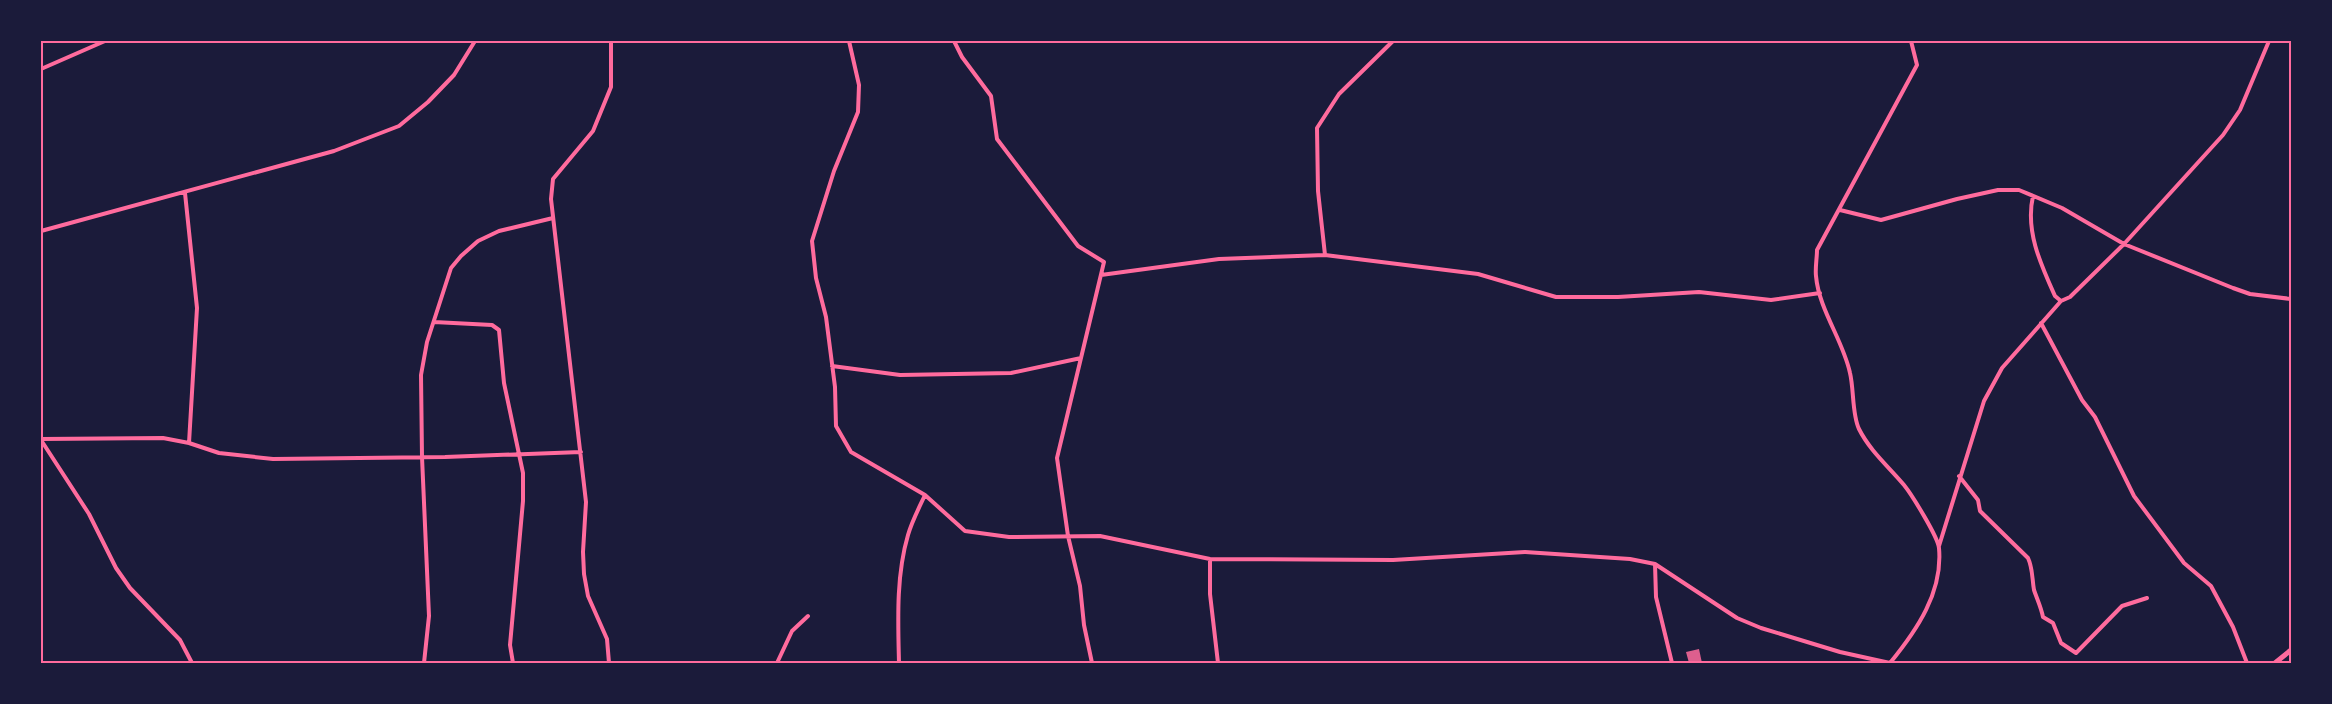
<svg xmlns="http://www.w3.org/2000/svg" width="2332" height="704" font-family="'Space Grotesk',sans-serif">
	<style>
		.building { fill: #dd5f8e }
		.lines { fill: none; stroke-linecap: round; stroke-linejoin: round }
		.minor { stroke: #ff6b9d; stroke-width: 4 }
		.secondary { stroke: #ff6b9d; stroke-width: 5 }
		.neatline { fill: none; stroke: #ff6b9d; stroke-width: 2 }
	</style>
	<rect width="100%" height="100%" fill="#1b1b3a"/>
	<path class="building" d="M1699,649L1702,663H1689L1686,652Z"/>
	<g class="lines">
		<path class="minor" d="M849,41L859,85L858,112L834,171L812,241L816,278L826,317L835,387L836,426L851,452L925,495L965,531L1009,537L1100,536L1210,559L1393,560L1525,552L1630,559L1655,564L1737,618L1761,628L1840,652L1890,663
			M954,41L962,57L991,96L997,139L1078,246L1104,262L1057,458L1068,536L1080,586L1084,625L1092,663
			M41,69L105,41
			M185,193L197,308L189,443
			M2033,196C2025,231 2041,265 2055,296L2061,301
			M1840,210L1881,220L1957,199L1998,190H2019L2062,208L2124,244L2233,288L2250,294L2291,299
			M41,231L334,151L399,126L428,102L454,75L475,41
			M1325,255L1318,191L1317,128L1339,94L1393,41
			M1101,275L1219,259L1325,255L1478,274L1556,297H1618L1699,292L1771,300L1820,293
			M434,322L492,325L499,330L504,383L523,473V501L510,645L513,663
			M2041,323L2082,400L2095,417L2134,496L2184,563L2211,586L2233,627L2247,663
			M832,366L900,375L1011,373L1081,358
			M41,439L163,438L189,443L219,453L273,459L445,457L581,452
			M41,440L89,514L116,568L130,588L180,640L192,663
			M1959,476L1978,500L1980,511L2028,558C2033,569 2032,579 2034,590C2037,599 2041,607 2043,617L2053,623L2061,643L2076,653L2122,606L2147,598
			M1939,546L1984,401L2002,368L2061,301L2070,297L2124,244L2223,135L2240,110L2269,41
			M1210,559V594L1218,663
			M1655,564L1656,597L1672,663
			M424,663L429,616L422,457L421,375L427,342L451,268L461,256L478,241L499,231L553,218
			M609,663L607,639L588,596L584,574L583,552L586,502L551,199L553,179L593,131L611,87V41
			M777,663L792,631L808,616
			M899,663C898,620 896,576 908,535C912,521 919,508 925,495
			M1890,663C1917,630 1943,592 1939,548C1938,537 1912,495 1904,485C1889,467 1870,451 1859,429C1852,415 1854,389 1850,373C1843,340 1819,310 1816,276C1815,268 1817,258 1817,250L1917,65L1911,41"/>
		<path class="secondary" d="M2275,663L2291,650"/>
	</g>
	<rect width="2332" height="704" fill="none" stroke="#1b1b3a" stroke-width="85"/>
	<rect x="42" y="42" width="2248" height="620" class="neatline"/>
</svg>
